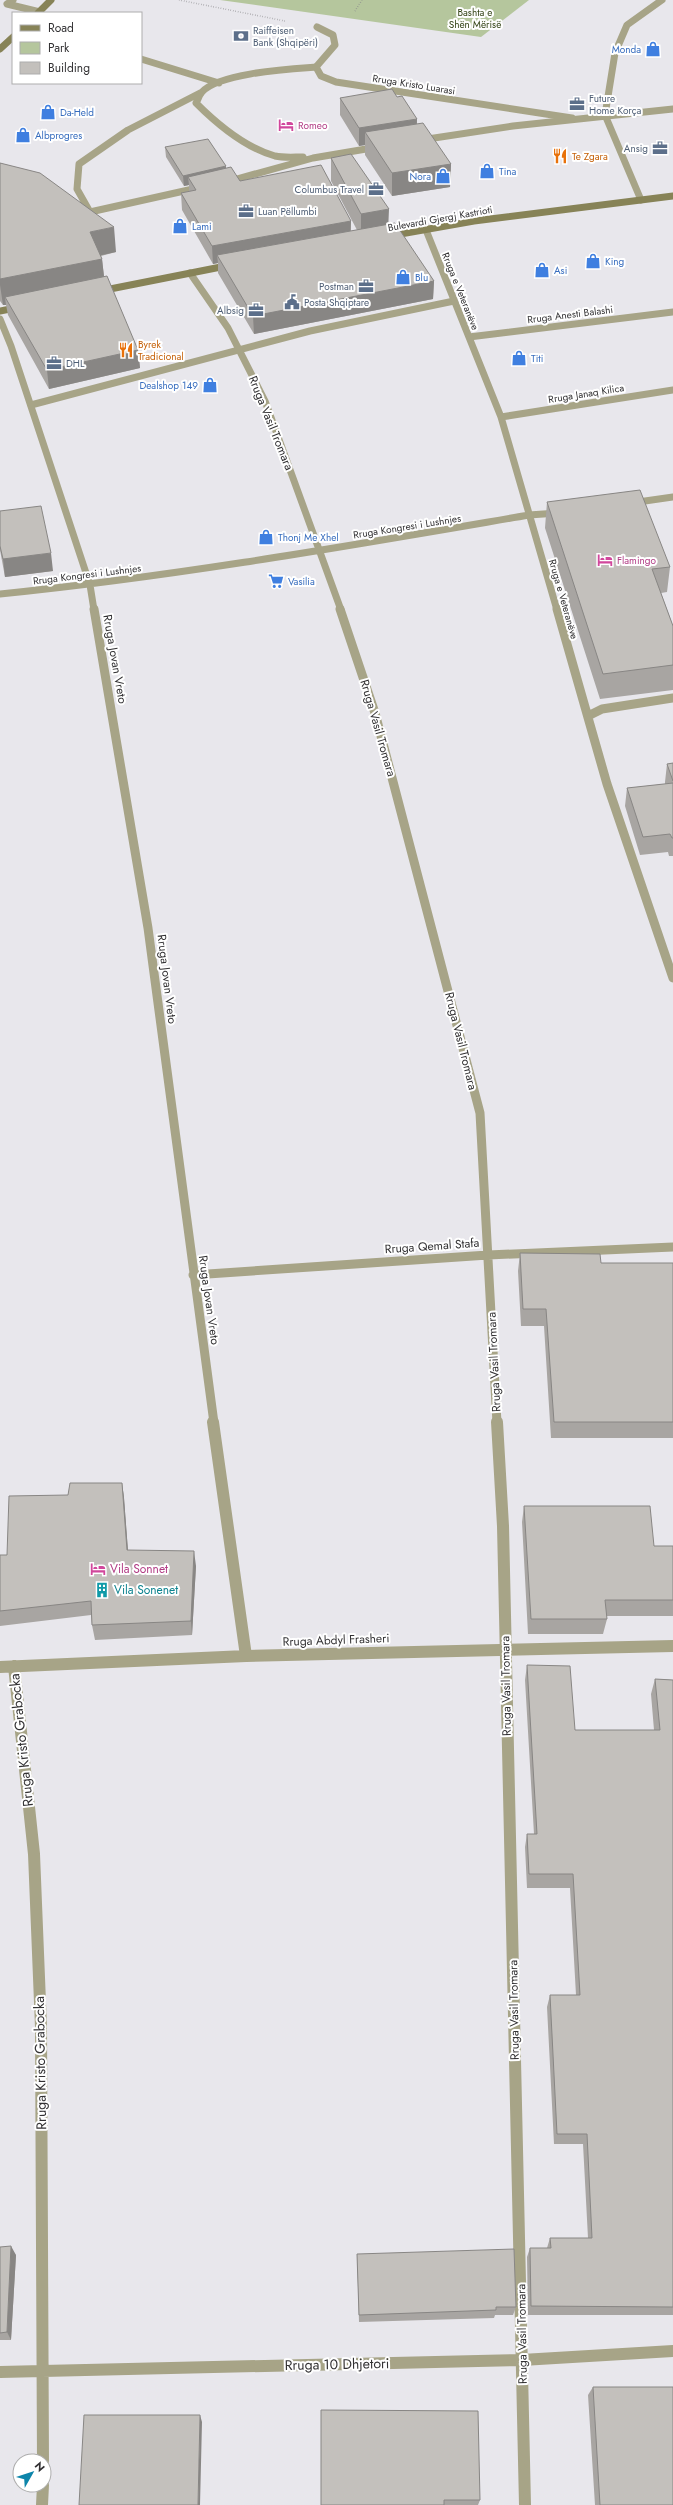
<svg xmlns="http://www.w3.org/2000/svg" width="673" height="2505" font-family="Jost,sans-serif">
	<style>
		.green { fill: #b5c69d }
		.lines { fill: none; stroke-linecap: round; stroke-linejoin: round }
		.path { stroke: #89888b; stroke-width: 1.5; stroke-dasharray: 0.5 2; stroke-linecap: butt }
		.lane { stroke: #a7a487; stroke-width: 7 }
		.street-far2 { stroke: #a7a487; stroke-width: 7 }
		.street-far1 { stroke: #a7a487; stroke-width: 9 }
		.street { stroke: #a7a487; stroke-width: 12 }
		.secondary { stroke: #878357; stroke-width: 7 }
		.wall { fill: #a8a5a2 }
		.shaded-wall { fill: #888684 }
		.building { fill: #c3c0bc; stroke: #888684 }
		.labels { text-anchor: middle; stroke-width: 4; stroke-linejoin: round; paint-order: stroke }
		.far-park-label { font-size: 10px; fill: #314113; stroke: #fff }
		.far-service-label { font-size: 10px; fill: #4e5e75; stroke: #fff; text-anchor: start }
		.far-shop-label { font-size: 10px; fill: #366cbe; stroke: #fff; text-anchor: start }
		.far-street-label { font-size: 10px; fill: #323133; stroke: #fff }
		.far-hotel-label { font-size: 10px; fill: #b23c85; stroke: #fff; text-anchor: start }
		.far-food-label { font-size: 10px; fill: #c56008; stroke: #fff; text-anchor: start }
		.street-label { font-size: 12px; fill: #323133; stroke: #fff }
		.hotel-label { font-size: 12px; fill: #b23c85; stroke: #fff; text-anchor: start }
		.culture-label { font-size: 12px; fill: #0d838f; stroke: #fff; text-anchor: start }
		.near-street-label { font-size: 14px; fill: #323133; stroke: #fff }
	</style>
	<rect width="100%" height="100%" fill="#e8e7ec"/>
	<path class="green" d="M220,0H529L481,37Z"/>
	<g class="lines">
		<path class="path" d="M179,0L285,21
			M355,11L362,0"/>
		<path class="lane" d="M13,0L7,4L40,12
			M141,59L219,83
			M605,115L615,53L627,25L662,0
			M421,140L513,126L673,109
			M303,157C294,157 284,158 275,156C246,148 217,124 196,103C198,100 199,95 202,92C219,73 290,69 316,67
			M226,182L313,158L378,147
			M90,212L77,189L79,164L128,130L202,92
			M97,221L90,212L202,187
			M31,405L310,331L454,301"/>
		<path class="street-far2" d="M317,27L333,35L335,45L316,67L321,76L336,82L572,118
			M605,115L641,200
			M426,230L501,417L557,610
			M190,273L228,328L265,401L341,610
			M0,319L11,346L90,585L94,610
			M469,337L673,312
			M501,417L673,390
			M631,503L673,497
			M0,594C178,576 353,545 529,515L558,513"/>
		<path class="street-far1" d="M94,609L148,928L214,1423
			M340,609L375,713L480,1113L497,1423
			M557,609L607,784L673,978
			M588,716L602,709L673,698
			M193,1275L488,1255L673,1247"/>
		<path class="street" d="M213,1422L246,1656
			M497,1422L503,1526L525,2505
			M14,1666L34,1854L41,2027L43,2461
			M0,1667L246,1656L673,1646
			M0,2372L522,2360L673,2351
			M42,2505L43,2485"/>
		<path class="secondary" d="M38,13L51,0
			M0,49L13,37
			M389,236L474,221L673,196
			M100,291L231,265
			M0,311L20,307"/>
	</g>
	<path class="wall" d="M397,97L417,119V124L451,164L450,187L392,196L365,155V145L359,146L340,115V98Z
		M165,147L226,168L240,181L351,221V231L357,230L331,181V158L388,224L434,281L433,299L254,334L218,273V263L213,264L182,210L181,193L189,191V185L184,186L166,157Z
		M0,163L116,252L101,256L102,259L104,277L138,350L140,368L49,389L8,315L6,305H3L0,301Z
		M547,502L670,567L667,592L661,593L673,626V690L600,699L545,528Z
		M0,511L53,571L5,577L0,550Z
		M673,763V856H669L668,852L640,855L625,806L627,788L665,784V782L667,764Z
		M520,1253L601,1263H673V1438H551L544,1326H521L518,1271Z
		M122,1483L124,1498L128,1550L196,1566L192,1635L95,1640L92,1625L91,1615L0,1626V1555H7L68,1495Z
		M524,1506L654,1546H673V1616H606L607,1619L603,1634H528L522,1522Z
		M527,1665L575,1730H654L651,1694L655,1679L673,1680V2315H528L527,2257L530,2248H547L550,2238H588L583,2144H554L547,2007L550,1995H576L570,1888H527L525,1847L527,1834H534L525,1680Z
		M0,2247L16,2255L11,2340H0Z
		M357,2254L516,2307L513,2315H495L494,2318L359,2322Z
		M593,2387L673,2505H595L588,2395Z
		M321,2410L480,2500L478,2505H321Z"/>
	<path class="shaded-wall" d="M417,119L416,136L365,132V145L359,146V128Z
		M451,164L450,187L392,196V173Z
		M226,166V176L188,177L189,185L184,186L183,176Z
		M389,209L388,232L361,237V214Z
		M351,221L350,239L217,255L218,263L213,264L212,246Z
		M114,227L116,252L93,257L90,232Z
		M102,259L105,285L5,297L6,305H3L0,285V279Z
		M434,281L433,299L254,334L253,316Z
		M138,350L140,368L49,389L47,370Z
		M51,553L53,571L5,577L3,559Z
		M122,1483L124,1498L129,1565L127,1550Z
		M194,1551L196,1566L192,1635L191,1621Z
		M11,2246L16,2255L11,2340L7,2332Z
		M200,2415L202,2422L200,2505H198Z"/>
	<path class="building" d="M392,89L397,97L402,96L417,119L359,128L340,98Z
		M423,123L451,164L392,173L365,132Z
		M208,139L226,166L183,176L165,147Z
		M351,154L389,209L361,214L331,158Z
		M0,163L40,173L114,227L90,232L102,259L0,279Z
		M321,165L351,221L212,246L181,193L196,190L188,177L231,167L240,181Z
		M395,223L434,281L253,316L217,255Z
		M107,276L138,350L47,370L5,297Z
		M640,490L670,567L652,569L673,626V665L603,674L547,502Z
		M41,506L51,553L3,559L0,546V511Z
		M673,763V781L667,764Z
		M673,783V838H672L670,834L643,837L627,788Z
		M520,1253L600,1254L601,1263H673V1422H554L546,1309H523Z
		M70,1483H122L127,1550L194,1551L191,1621L92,1625L91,1601L0,1611V1555H7L9,1496L68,1495Z
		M524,1506H650L654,1546H673V1600H605L607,1619H531Z
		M527,1665L570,1666L575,1730H660L655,1679L673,1680V2307L531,2306L530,2248H551L550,2238H592L587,2134H557L550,1995H580L573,1874H529L527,1834H537Z
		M11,2246L7,2332L0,2333V2247Z
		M514,2249L516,2307H496V2310L359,2315L357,2254Z
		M593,2387H673V2505H600Z
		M321,2410L478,2411L480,2500H444V2505H321Z
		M84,2415H200L198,2505H79Z"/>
	<defs>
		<g id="bank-bare" transform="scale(1.2)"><path d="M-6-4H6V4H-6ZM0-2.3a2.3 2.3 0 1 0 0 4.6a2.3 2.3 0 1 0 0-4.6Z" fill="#5c6f8a" stroke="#fff" stroke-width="2.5" paint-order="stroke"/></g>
		<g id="shop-bare" transform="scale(1.2)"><path d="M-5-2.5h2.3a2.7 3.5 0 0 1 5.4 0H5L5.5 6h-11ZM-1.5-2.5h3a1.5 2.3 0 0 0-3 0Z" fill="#3f7fe0" stroke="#fff" stroke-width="2.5" paint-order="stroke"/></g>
		<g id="office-bare" transform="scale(1.2)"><path d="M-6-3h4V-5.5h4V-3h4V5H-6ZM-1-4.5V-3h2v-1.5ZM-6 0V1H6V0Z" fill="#5c6f8a" stroke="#fff" stroke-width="2.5" paint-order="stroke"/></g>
		<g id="hotel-bare" transform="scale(1.2)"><path d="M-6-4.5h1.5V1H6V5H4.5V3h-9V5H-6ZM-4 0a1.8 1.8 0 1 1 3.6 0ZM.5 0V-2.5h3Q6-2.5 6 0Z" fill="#d1479c" stroke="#fff" stroke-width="2.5" paint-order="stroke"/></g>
		<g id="restaurant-bare" transform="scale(1.2)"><path d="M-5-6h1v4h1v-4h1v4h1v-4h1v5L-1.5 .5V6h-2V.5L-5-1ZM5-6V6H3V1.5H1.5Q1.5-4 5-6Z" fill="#e8710a" stroke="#fff" stroke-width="2.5" paint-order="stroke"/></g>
		<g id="civic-bare" transform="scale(1.2)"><path d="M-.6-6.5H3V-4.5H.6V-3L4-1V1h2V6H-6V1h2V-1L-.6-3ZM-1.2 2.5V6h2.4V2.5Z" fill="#5c6f8a" stroke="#fff" stroke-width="2.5" paint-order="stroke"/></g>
		<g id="supermarket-bare" transform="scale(1.2)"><path d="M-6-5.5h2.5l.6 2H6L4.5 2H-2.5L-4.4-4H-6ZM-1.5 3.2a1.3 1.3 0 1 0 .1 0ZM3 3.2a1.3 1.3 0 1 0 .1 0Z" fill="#3f7fe0" stroke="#fff" stroke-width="2.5" paint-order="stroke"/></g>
		<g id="building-bare" transform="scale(1.2)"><path d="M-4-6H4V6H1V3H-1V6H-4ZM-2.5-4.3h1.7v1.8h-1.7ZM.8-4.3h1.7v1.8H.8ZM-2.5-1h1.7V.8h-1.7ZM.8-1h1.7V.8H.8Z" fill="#0f9aa8" stroke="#fff" stroke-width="2.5" paint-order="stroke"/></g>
	</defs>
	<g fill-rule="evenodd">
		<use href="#bank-bare" x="241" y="36"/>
		<use href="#shop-bare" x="653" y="49"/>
		<use href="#office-bare" x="577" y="104"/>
		<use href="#shop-bare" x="48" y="112"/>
		<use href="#hotel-bare" x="286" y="125"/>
		<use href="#shop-bare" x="23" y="135"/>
		<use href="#office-bare" x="660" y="148"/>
		<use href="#restaurant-bare" x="560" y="156"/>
		<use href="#shop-bare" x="487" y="171"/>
		<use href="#shop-bare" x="443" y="176"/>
		<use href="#office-bare" x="376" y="189"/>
		<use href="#office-bare" x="246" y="211"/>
		<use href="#shop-bare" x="180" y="226"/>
		<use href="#shop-bare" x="593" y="261"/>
		<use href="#shop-bare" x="542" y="270"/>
		<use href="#shop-bare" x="403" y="277"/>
		<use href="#office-bare" x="366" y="286"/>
		<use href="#civic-bare" x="292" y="302"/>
		<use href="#office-bare" x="256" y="310"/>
		<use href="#restaurant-bare" x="126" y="350"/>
		<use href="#shop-bare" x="519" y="358"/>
		<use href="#office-bare" x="54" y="363"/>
		<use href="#shop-bare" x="210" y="385"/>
		<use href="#shop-bare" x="266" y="537"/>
		<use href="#hotel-bare" x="605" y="560"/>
		<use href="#supermarket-bare" x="276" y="581"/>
		<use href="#hotel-bare" x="98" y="1569"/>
		<use href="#building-bare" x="102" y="1590"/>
	</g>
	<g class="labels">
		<g class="far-park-label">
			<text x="475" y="16">Bashta e<tspan x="475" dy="12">Shën Mërisë</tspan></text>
		</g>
		<g class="far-service-label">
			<text x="253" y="34">Raiffeisen<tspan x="253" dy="12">Bank (Shqipëri)</tspan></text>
			<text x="589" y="102">Future<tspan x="589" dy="12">Home Korça</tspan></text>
			<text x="648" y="152" text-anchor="end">Ansig</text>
			<text x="364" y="193" text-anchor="end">Columbus Travel</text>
			<text x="258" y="215">Luan Pëllumbi</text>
			<text x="354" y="290" text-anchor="end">Postman</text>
			<text x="304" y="306">Posta Shqiptare</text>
			<text x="244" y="314" text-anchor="end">Albsig</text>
			<text x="66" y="367">DHL</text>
		</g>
		<g class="far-shop-label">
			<text x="641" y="53" text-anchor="end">Monda</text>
			<text x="60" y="116">Da-Held</text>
			<text x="35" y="139">Albprogres</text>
			<text x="499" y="175">Tina</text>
			<text x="431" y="180" text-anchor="end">Nora</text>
			<text x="192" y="230">Lami</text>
			<text x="605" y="265">King</text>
			<text x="554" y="274">Asi</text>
			<text x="415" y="281">Blu</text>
			<text x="531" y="362">Titi</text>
			<text x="198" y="389" text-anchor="end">Dealshop 149</text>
			<text x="278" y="541">Thonj Me Xhel</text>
			<text x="288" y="585">Vasilia</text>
		</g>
		<g class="far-street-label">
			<text transform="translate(414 84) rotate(9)" y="4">Rruga Kristo Luarasi</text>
			<text transform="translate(440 218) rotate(-10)" y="4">Bulevardi Gjergj Kastrioti</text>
			<text transform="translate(461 291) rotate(68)" y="4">Rruga e Veteranëve</text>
			<text transform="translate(570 314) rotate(-7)" y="4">Rruga Anesti Balashi</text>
			<text transform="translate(586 393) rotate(-9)" y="4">Rruga Janaq Kilica</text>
			<text transform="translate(407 526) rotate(-9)" y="4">Rruga Kongresi i Lushnjes</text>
			<text transform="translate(87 574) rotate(-7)" y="4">Rruga Kongresi i Lushnjes</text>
			<text transform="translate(564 599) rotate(74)" y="4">Rruga e Veteranëve</text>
		</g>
		<g class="far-hotel-label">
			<text x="298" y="129">Romeo</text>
			<text x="617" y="564">Flamingo</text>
		</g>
		<g class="far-food-label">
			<text x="572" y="160">Te Zgara</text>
			<text x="138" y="348">Byrek<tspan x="138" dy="12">Tradicional</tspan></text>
		</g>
		<g class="street-label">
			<text transform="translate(271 423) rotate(68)" y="4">Rruga Vasil Tromara</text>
			<text transform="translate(115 659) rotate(80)" y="4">Rruga Jovan Vreto</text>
			<text transform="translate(378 728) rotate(74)" y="4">Rruga Vasil Tromara</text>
			<text transform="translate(167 979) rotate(83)" y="4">Rruga Jovan Vreto</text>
			<text transform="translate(461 1041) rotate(76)" y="4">Rruga Vasil Tromara</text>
			<text transform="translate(432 1246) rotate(-4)" y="4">Rruga Qemal Stafa</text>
			<text transform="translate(209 1300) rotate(82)" y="4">Rruga Jovan Vreto</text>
			<text transform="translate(494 1362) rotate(-93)" y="4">Rruga Vasil Tromara</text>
			<text transform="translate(336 1640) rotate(-2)" y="4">Rruga Abdyl Frasheri</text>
			<text transform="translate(506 1686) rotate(-91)" y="4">Rruga Vasil Tromara</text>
			<text transform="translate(514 2010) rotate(-91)" y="4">Rruga Vasil Tromara</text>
			<text transform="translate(522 2334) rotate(-91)" y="4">Rruga Vasil Tromara</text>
		</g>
		<g class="hotel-label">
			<text x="110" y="1573">Vila Sonnet</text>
		</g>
		<g class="culture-label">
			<text x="114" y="1594">Vila Sonenet</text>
		</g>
		<g class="near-street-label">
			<text transform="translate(21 1740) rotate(-96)" y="5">Rruga Kristo Grabocka</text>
			<text transform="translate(40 2063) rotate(-91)" y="5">Rruga Kristo Grabocka</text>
			<text transform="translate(337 2364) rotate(-1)" y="5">Rruga 10 Dhjetori</text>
		</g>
	</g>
	<rect x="12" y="12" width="130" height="72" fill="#ffffff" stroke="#adadad"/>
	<rect x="20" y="25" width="20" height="6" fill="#878357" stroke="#adadad"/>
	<text x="48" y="32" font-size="12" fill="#323133">Road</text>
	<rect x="20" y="42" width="20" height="12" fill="#b5c69d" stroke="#adadad"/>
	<text x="48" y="52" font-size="12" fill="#323133">Park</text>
	<rect x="20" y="62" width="20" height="12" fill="#c3c0bc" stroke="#adadad"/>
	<text x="48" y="72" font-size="12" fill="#323133">Building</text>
	<g transform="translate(32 2473) rotate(51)"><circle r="19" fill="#ffffff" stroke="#adadad"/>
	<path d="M0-3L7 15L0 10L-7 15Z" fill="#0d85aa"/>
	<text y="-6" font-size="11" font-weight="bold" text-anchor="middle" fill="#323133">N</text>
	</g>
</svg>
